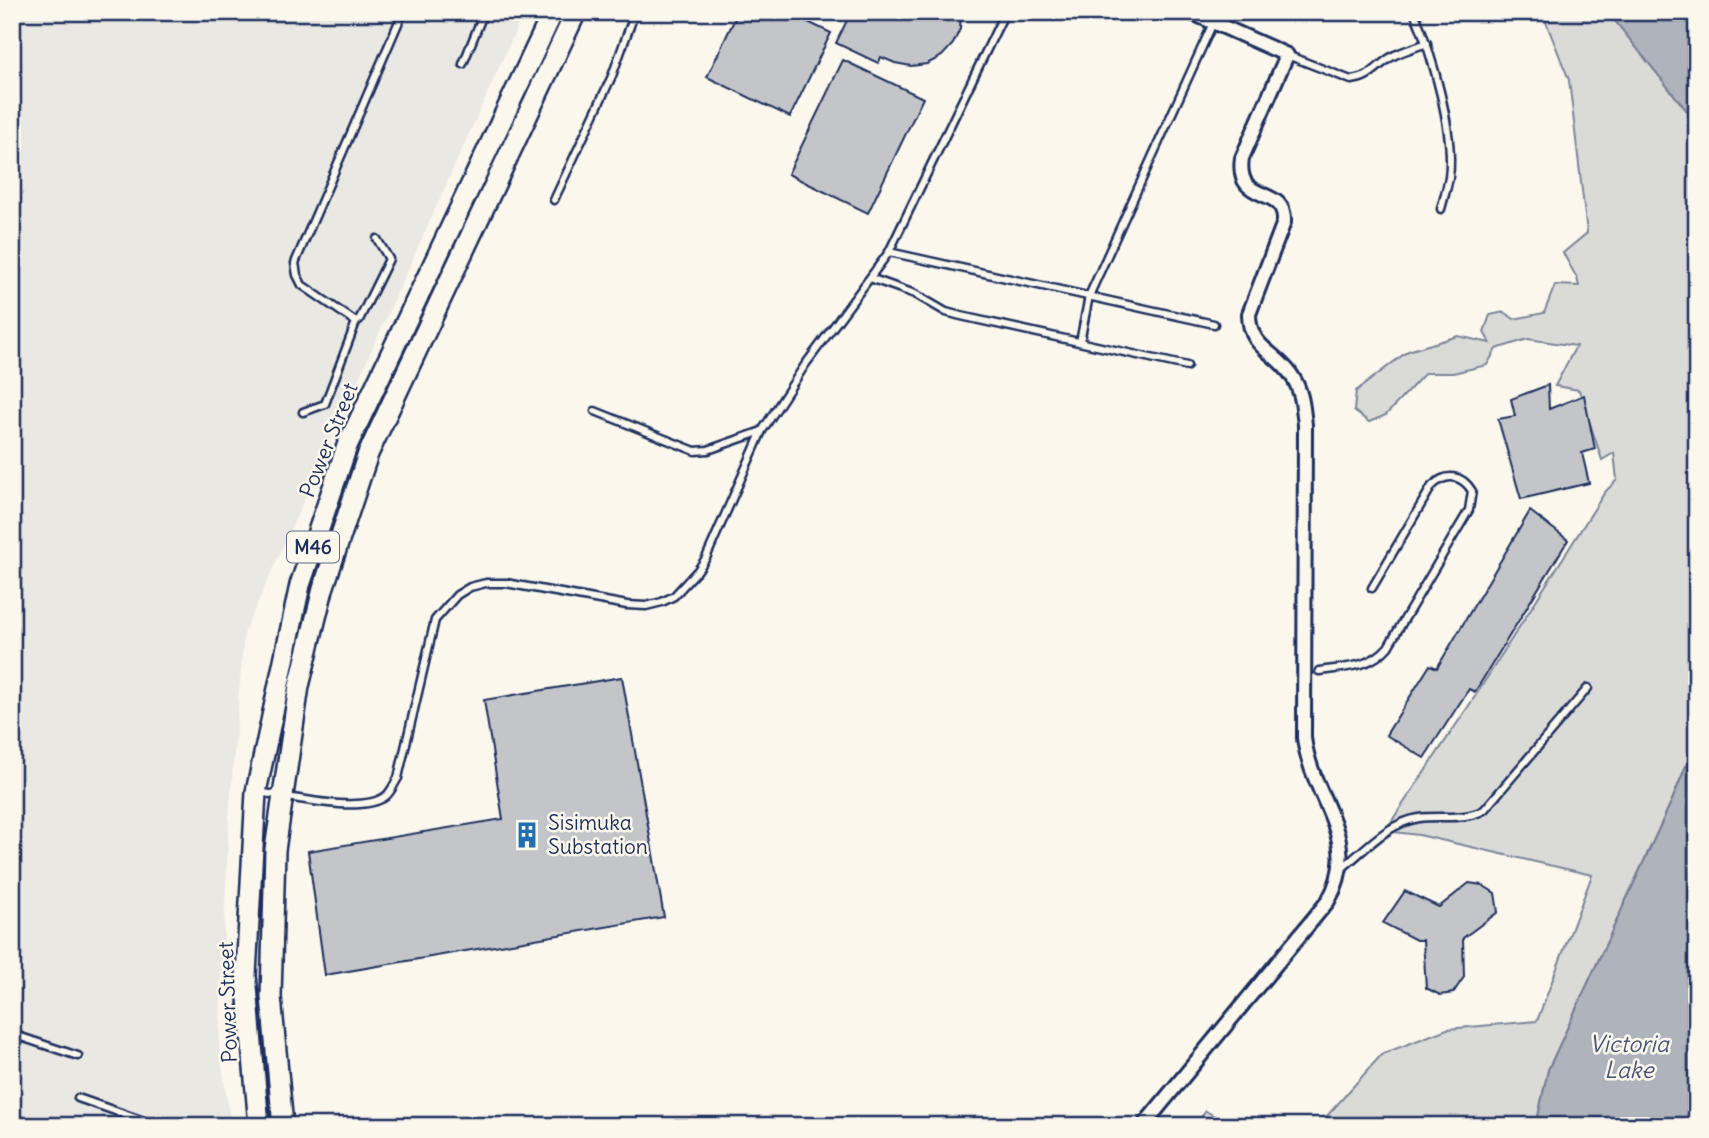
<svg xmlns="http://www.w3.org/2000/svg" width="1709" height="1138" font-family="Delius,sans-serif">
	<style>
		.built { fill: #eae8e2 }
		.green { fill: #dadad7; stroke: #7a849a; stroke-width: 2 }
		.water { fill: #afb3bb; stroke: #747e96; stroke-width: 2 }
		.building { fill: #c3c5c9; stroke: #1b2f5e; stroke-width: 2 }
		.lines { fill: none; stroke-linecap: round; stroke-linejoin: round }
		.service-casing { stroke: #1b2f5e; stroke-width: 11 }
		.minor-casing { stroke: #1b2f5e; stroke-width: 18 }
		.primary-casing { stroke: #1b2f5e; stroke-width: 24 }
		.service { stroke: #fbf7ec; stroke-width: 6 }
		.minor { stroke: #fbf7ec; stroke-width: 12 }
		.primary { stroke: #fbf7ec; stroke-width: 19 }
		.labels { text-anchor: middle; stroke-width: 5; stroke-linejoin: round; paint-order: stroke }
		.shield { fill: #fbf7ec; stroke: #5e6b89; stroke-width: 2 }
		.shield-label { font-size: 19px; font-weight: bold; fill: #1b2f5e }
		.street-label { font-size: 21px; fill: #1b2f5e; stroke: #fbf7ec }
		.poi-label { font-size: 21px; fill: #1b2f5e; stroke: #fbf7ec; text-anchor: start }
		.water-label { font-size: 23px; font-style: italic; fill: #47577a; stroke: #fbf7ec }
	</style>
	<rect width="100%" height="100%" fill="#fbf7ec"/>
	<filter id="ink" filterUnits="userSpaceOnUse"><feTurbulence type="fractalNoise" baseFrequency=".0143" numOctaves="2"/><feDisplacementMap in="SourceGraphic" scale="14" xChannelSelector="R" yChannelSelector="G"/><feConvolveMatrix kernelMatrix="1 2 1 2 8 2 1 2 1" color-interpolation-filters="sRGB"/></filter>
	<g filter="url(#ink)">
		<path class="built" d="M12,12H524L244,633L229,817L219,1046L231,1126H12Z"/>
		<path class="green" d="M1542,12H1608L1697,123V739L1673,798L1548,1070L1536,1126H1318L1382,1054L1447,1029L1537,1021L1592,875L1419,835L1385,831L1474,698L1605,492L1617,480L1614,453L1602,460L1579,390L1555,386L1576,346L1528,339L1496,349L1487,365L1453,373H1425L1386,415L1369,422L1354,411L1356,391L1408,351L1458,336L1490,343L1484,332L1490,315L1504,312L1514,319L1544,313L1555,285L1579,286L1577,278L1563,253L1587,233L1569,80Z
			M1206,1111L1231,1126H1194Z"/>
		<path class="water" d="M1608,12H1697V123L1695,121Z
			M1697,739V1126H1536L1548,1070L1673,798Z"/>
		<path class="building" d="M738,12H787L831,33L790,117L707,77Z
			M851,12H961L960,29L953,44L942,56L927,64L911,66L895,63L881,57L878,63L836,43Z
			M843,60L923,98L868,213L788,174Z
			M1548,385L1549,409L1584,395L1595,449L1582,453L1589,483L1521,499L1498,419L1515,416L1511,399Z
			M1530,511L1568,540L1475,692L1469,689L1424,758L1386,735L1430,665L1437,668Z
			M622,677L664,917L325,975L308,851L503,819L484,700Z
			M1469,883L1482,885L1495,893L1498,912L1463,938L1464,977L1453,993L1440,995L1426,988L1423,940H1416L1383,923L1405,891L1439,907Z"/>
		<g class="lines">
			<g class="service-casing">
				<path id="service" d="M1414,12C1432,53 1455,133 1449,177C1447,188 1444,198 1441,209
					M1287,55L1351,80C1373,78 1377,64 1395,55C1405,50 1417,47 1427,43
					M463,64L484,12
					M554,200L612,76L635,12
					M377,239L389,259L359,320L356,322L302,285L297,275L295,263L403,12
					M889,252L1214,324
					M870,278L915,294L946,312L961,316L1187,366
					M1080,342L1089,296L1213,23
					M595,411L695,451L708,450L762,431
					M303,412L325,404L356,322
					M1319,671C1345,667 1370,668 1388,647L1469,510L1472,491C1462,475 1447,472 1432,486L1372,588
					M258,792C289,796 361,815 386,796C391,792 394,784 398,778L435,620L457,595L470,587L486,583H506L627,605L646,606L662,602L674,596L698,570L706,558L762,431L805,365L889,252L1005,12
					M1341,869C1365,850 1387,823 1419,818C1441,815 1464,821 1484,810L1588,688
					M12,1034L78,1056
					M78,1098L158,1126"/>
			</g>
			<g class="minor-casing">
				<path id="minor" d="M1143,1126L1328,901C1364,839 1312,800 1304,738L1305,425C1303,407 1302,391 1292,376C1276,351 1249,349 1249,314L1284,222C1286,183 1235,207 1242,158L1287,55L1190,12"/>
			</g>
			<g class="primary-casing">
				<path id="primary" d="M259,1126L246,975L256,792L300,585L347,446L553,12
					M283,1126L271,997L275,850L299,686L323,589L368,454L576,12"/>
			</g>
			<use href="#service" class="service"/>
			<use href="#minor" class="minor"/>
			<use href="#primary" class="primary"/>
		</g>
	</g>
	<defs>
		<g id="building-bare" transform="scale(2.1)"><path d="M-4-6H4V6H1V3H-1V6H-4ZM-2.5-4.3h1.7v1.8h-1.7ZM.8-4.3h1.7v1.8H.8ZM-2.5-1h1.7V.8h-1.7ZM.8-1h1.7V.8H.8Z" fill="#1f6fb2" stroke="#fbf7ec" stroke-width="2.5" paint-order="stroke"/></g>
	</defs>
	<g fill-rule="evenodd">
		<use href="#building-bare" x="527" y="835"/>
	</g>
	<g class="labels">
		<rect class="shield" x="287" y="531.5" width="52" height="31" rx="5"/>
		<g class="shield-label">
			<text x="313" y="554">M46</text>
		</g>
		<g class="street-label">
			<text transform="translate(329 440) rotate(-68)" y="7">Power Street</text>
			<text transform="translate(228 1002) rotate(-92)" y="7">Power Street</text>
		</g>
		<g class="poi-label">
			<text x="548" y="830">Sisimuka<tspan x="548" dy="24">Substation</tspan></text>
		</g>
		<g class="water-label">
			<text x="1629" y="1052">Victoria<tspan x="1629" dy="26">Lake</tspan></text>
		</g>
	</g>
	<rect width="1709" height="1138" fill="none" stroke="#fbf7ec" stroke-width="42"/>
	<rect x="21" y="21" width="1667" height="1096" fill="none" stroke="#1b2f5e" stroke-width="2.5" filter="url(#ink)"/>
</svg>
